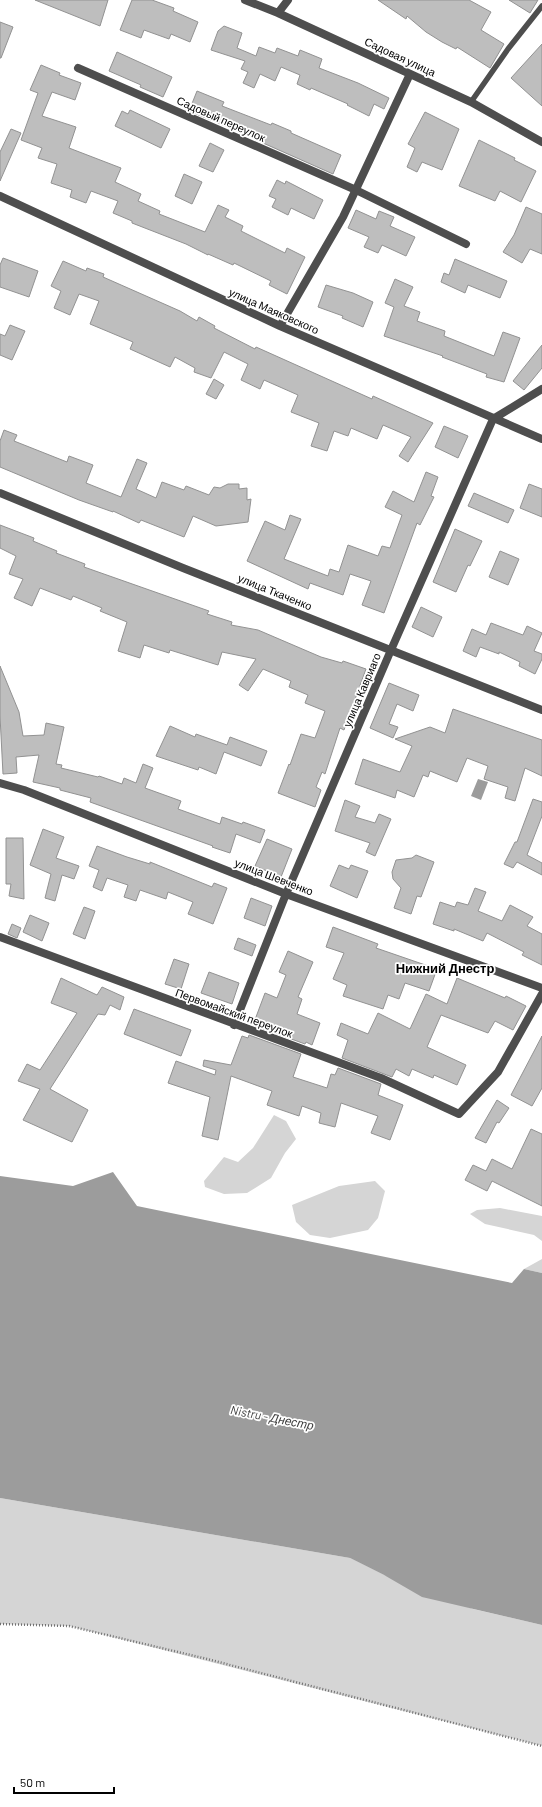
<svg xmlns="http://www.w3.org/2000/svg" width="542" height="1807" font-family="Barlow,sans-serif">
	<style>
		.green { fill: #d5d5d5 }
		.water { fill: #9c9c9c }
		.building { fill: #bebebe; stroke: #929292 }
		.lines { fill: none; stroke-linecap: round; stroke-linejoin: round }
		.path { stroke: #707070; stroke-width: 2.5; stroke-dasharray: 1 2; stroke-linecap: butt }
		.lane { stroke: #4e4e4e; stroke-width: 5.5 }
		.street { stroke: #4e4e4e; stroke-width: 8 }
		.labels { text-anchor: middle; stroke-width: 3.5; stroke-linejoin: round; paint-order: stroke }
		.street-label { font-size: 11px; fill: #000; stroke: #fff }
		.water-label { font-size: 12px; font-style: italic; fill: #3d3d3d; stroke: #fff }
		.quarter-label { font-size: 13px; font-weight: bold; fill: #000; stroke: #fff }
	</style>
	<rect width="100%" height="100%" fill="#fff"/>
	<path class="green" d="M274,1115L286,1121L296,1139L285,1153L271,1178L247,1193L224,1194L205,1187L204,1181L224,1157L238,1162L253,1148Z
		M375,1181L385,1191L378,1218L368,1230L330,1238L310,1235L296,1222L292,1205L339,1186Z
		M500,1208L542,1216V1241L534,1235L485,1224L470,1214L477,1210Z
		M542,1259V1273L524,1269Z
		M0,1498L350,1558L384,1575L473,1609L542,1625V1746L69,1626L0,1624Z"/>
	<path class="water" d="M478,779L488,782L481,800L471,796Z
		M113,1172L137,1206L512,1283L524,1269L542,1273V1625L422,1597L384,1575L350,1558L0,1498V1176L73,1186Z"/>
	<path class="building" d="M35,0H108L100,26Z
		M132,0H152L174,8L173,11L198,22L190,42L171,34L169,39L144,30L141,38L120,30Z
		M378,0H469L491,12L481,30L504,44L490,68L457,47L456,49L442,42L426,32L407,16L406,19Z
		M509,0H538L530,13Z
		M0,22L13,27L1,58H0Z
		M224,26L242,33L237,48L256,56L259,47L275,53L277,48L298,56L300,50L322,59L319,68L358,83L389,98L384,109L374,104L369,116L347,105L348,104L311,88L310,90L297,84L300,75L281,67L275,81L260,74L254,88L243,83L248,72L241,69L245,61L211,50L218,31Z
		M542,44V106L511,78Z
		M117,52L172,77L163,97L140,87L141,85L109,71Z
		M41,65L60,73L59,75L81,83L75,100L52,92L42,116L76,127L69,148L121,168L115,182L141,194L138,201L160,211L159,214L205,232L218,205L229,210L225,217L243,226L241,231L285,253L287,248L305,257L287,294L269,285L271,281L234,263L233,265L208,254V255L186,244L132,223V221L113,213L118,201L91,191L86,203L70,197L72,190L51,183L57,164L38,158L42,148L21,140L38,93L30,90Z
		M197,91L224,102L222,106L271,125L272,123L291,131V133L341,155L333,174L263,143L264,142L189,111Z
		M130,110L170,129L161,148L115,126L122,111L128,114Z
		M425,112L459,129L442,170L422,162L417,172L407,167L415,148L408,144Z
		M11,129L21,133L0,181V152Z
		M479,140L515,158L514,160L536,171L521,202L500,191L495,201L459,186Z
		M210,143L224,150L213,172L199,166Z
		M184,174L202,182L192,204L175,196Z
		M277,180L285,184L286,181L323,200L314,219L291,208L288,215L272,207L276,199L269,196Z
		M526,207L542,214V254L530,249L522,263L503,252L514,235Z
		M356,210L376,219L379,211L394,217L390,226L415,237L406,256L382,245L378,253L364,247L369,237L348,228Z
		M3,258L38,271L29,297L0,287V265Z
		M455,259L507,281L500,298L468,285L465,293L441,282L444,273L449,275Z
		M63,261L86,271L87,268L104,274L103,277L180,311L197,321L199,317L215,326L214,328L255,349L256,347L372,399L373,396L433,423L408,462L399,456L411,437L383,425L377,439L351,428L348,436L334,431L327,451L311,446L319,423L291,412L298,395L264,380L260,389L241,380L248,364L224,352L211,378L194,372L195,368L175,357L170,367L130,349L133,342L90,324L99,301L79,294L70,315L54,308L61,291L51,286Z
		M395,279L413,287L404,306L420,312L417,321L445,331L444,336L494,356L503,332L520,338L504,382L486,377L487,374L442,357L443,356L384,336L394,307L385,303Z
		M326,285L353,293L373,302L363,327L342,318L343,316L318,307Z
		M10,325L25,331L12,360L0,355V334L5,336Z
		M542,345V368L524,390L513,381Z
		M214,379L224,385L216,399L206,394Z
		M444,426L468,436L458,458L435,447Z
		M4,430L17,435L14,441L67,462L69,456L93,465L86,483L121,497L137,459L147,463L136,489L156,498L162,482L184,490L186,486L209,495L214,487L220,488L228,484H239V489L247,488V500L251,499L248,522L216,526L193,516L184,537L141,520L139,523L113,511V512L79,500L0,467V441Z
		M426,472L438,477L431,496L434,497L420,525L417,523L384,613L362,605L371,581L350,574L343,595L310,583L308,589L247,561L265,521L285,530L290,515L301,519L284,559L328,576L330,569L339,572L348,545L378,556L382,546L390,548L402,515L385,507L393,491L414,502Z
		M529,484L542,489V517L520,508Z
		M474,493L514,510L508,523L468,506Z
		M0,525L34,538L33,541L57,551L56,553L85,564L84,567L209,611L207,614L232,622L231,625L258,630L321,657L342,663L343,661L366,669L344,730L340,728L325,774L322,772L316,787L321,790L315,807L278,793L289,764L290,765L301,734L315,738L325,711L305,703L308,695L289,687L291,681L263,669L248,691L239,685L256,659L222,652L218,665L170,650L169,653L144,645L140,658L118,651L127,622L100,611L102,608L73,596L71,600L40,588L32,606L14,598L23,579L9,574L16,556L0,548Z
		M455,529L482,541L470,566L468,565L456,592L433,582Z
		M500,551L519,559L508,585L489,577Z
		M421,607L442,617L433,637L412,627Z
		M491,623L523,635L527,626L542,633L534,651L542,654V659L535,674L519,666L520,662L499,652V654L480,647L476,657L463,651L472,629L486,635Z
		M0,666L19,712L23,736L44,735L46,723L64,727L56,764L62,765L61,768L98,777L99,776L122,784L124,778L136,783L143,764L153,768L145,788L181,801L178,809L220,824L222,817L242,824L243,822L265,830L260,843L236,834L230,853L212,847L213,846L90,802L91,798L60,790V788L33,782L39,755L16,757L17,773L3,774L0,716Z
		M389,683L419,695L413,711L397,704L389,724L398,727L393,738L370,728Z
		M453,709L542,740V776L525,768L515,801L505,798L508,787L484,779L488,766L467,758L457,782L430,771L428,777L423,775L414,797L397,790L395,798L355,784L363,759L400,772L412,746L395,739L430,727L445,733Z
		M170,726L195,737L196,734L227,745L230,737L267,751L261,766L224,752L216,774L199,767L198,770L156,756Z
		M533,799L542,802V816L527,855L542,863V875L517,862L513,868L504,864L515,842H517Z
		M345,800L360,806L355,817L375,823L379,814L391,819L375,856L366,852L370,843L335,831Z
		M43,829L64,837L56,858L79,866L74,879L62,875L55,901L45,898L51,874L30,865Z
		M6,838H23L24,899L9,896L11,884H6Z
		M267,839L292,849L281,877L255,866Z
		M97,846L127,857L150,864V862L212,887L214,883L227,888L213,924L188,914L193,902L168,892L166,899L140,890L136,901L124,897L128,885L107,878L102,891L93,887L99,870L89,866Z
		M416,855L434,862L421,897L417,896L411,914L394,908L401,888L393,879L392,872L396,860L412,858Z
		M339,865L349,869L351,865L368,871L357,898L330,886Z
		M475,888L486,892L478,911L502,921L510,905L533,917L527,926L542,934V965L522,955L524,952L487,933L483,941L454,929V931L433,924L440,902L455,907L457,902L468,905Z
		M251,898L272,906L265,926L244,918Z
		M84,907L95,911L85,939L73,934Z
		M30,915L49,923L42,941L23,932Z
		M12,924L21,928L17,938L8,934Z
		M333,927L378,944L376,948L437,969L429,991L405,983L399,999L388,995L383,1009L343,996L347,985L333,979L344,953L326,947Z
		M238,938L256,945L252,956L234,949Z
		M288,951L313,962L298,997L302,999L297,1014L320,1023L312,1045L306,1042L305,1044L253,1025L265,993L277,998L286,975L279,972Z
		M174,959L189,964L181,989L165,984Z
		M209,972L239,983L232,1004L201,993Z
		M61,978L97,995L102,987L124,997L120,1010L110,1005L105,1015L98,1014L50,1089L88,1110L72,1142L23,1120L40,1089L18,1081L27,1064L40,1070L77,1013L51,1003Z
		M457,978L505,998L506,996L526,1006L513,1030L495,1021L488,1033L441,1015L427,1047L466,1065L457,1085L434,1075L433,1078L412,1069L409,1076L396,1069L392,1077L342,1058L348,1040L337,1035L341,1023L368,1034L378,1013L410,1029L426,994L447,1004Z
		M134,1009L191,1030L181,1056L124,1034Z
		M249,1035L301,1054L293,1077L327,1088L331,1074L335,1075L338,1068L381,1084L378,1095L403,1105L390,1140L371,1133L378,1116L341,1103L335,1127L319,1123L321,1113L302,1106L299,1116L267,1105L272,1091L231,1076L218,1140L202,1136L210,1097L168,1083L176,1061L215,1075L216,1070L203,1066L204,1060L231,1065L242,1036L248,1038Z
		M542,1036V1088L532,1106L511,1095Z
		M497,1100L509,1108L499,1123L497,1122L486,1143L475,1138Z
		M531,1129L542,1134V1206L492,1181L487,1191L465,1180L473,1165L486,1171L492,1159L512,1169Z"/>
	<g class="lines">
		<path class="path" d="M0,1624L69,1626L203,1658L542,1746"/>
		<path class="lane" d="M471,102L508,49L542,6"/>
		<path class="street" d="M245,0L278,13L471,102L542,142
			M278,13L288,0
			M78,68L356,190L466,244
			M0,196L280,326L542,439
			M280,326L343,217L410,74
			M0,493L183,568L542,710
			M0,783L24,790L286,894L542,988
			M0,937L381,1078L459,1114L498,1072L542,994
			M234,1025L286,894L391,650L493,419L542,389"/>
	</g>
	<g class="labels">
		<g class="street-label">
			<text transform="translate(400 57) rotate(25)" y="4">Садовая улица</text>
			<text transform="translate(221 119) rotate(24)" y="4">Садовый переулок</text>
			<text transform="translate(274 311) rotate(24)" y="4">улица Маяковского</text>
			<text transform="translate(275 592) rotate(22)" y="4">улица Ткаченко</text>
			<text transform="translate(362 690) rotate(-67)" y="4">улица Кавриаго</text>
			<text transform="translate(274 877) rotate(21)" y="4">улица Шевченко</text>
			<text transform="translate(234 1013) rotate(20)" y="4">Первомайский переулок</text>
		</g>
		<g class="water-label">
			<text transform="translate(272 1418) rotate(11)" y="4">Nistru - Днестр</text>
		</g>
		<g class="quarter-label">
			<text x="445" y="973">Нижний Днестр</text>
		</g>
	</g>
	<path d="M14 1787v6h100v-6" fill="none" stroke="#000000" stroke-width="2"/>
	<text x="20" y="1787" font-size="12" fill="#000000" stroke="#ffffff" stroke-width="3" paint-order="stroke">50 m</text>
</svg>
